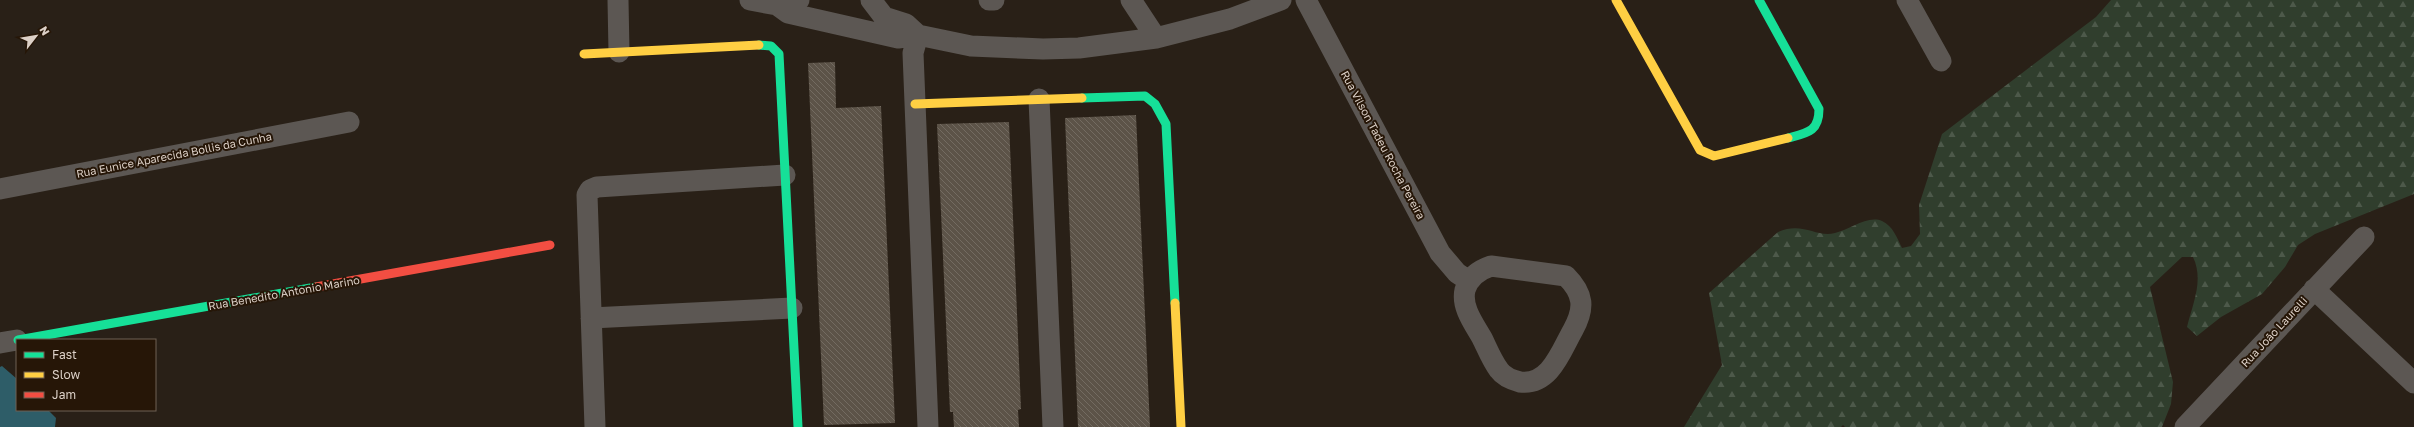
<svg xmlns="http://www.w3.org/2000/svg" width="2414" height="427" font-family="'Golos Text',sans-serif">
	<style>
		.forest { fill: url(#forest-firs) }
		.water { fill: #2e5d68 }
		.building { fill: url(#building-back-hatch) }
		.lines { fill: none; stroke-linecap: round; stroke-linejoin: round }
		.street { stroke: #5c5753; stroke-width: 21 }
		.fast { stroke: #16e098; stroke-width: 9 }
		.slow { stroke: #ffcf43; stroke-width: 9 }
		.jam { stroke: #f24e42; stroke-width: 9 }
		.labels { text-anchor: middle; stroke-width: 4; stroke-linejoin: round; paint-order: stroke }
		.street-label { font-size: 11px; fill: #dcd0c7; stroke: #261607 }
	</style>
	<defs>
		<pattern id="forest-firs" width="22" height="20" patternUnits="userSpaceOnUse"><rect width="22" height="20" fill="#303e2d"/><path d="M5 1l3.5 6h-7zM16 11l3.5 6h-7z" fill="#4d594a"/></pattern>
		<pattern id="building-back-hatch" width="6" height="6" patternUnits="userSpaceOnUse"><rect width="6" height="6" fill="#5c5348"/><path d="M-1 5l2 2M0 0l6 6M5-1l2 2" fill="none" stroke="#736b61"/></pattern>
	</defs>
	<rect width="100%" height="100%" fill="#292017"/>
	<path class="forest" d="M2111,0H2414V194L2315,234L2298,245L2285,267L2262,294L2221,317L2197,336L2187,327C2193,303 2204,280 2193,257H2182L2150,287L2173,382L2171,404L2162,427H1845L1843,425L1841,427H1684L1722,365L1709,293L1778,232C1803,221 1816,238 1835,233C1850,230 1867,215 1882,221C1893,226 1897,238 1902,248L1911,246L1920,234L1919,205L1942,134L2096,17Z"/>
	<path class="water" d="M2,366L17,379V410H48L56,418L55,427H0V367Z"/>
	<path class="building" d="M835,62L836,108L881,106L895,423L824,425L808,63Z
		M1136,115L1150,427H1078L1065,118Z
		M1009,122L1021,409L1018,410L1019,427H954L953,412H950L937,124Z"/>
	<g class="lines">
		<path class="street" d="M618,0L619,52
			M750,0L777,5L799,0
			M871,0L884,17L906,24L918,35
			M989,0H994
			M1131,0L1156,38
			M1306,0L1440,253L1457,273L1469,281
			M1907,0L1941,61
			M777,5L788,13L898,38L918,35L971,46L1043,49L1079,48L1156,38L1230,19L1281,0
			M918,35L913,53L928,427
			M1039,99L1053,427
			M0,189L349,122
			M1491,266L1566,276C1584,294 1585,308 1573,330C1561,351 1550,386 1520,382C1512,380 1504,377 1499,370C1492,361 1487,348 1482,338C1474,324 1461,307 1465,290C1469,277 1479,270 1491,266Z
			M2314,289L2414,383
			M591,318L792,308
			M0,343L17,340
			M595,427L587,195L590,190L597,187L785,175
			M2185,427L2364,237"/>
		<path class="fast" d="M1759,0L1819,109C1819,132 1807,133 1788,138
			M759,45L771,46L779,54L798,427
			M1082,98L1145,96L1155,104L1166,124L1175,303
			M18,340L316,287"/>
		<path class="slow" d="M1616,0L1700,150L1714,156L1788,138
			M584,54L759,45
			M915,104L1082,98
			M1175,303L1181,427"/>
		<path class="jam" d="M316,287L550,245"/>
	</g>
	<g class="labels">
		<g class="street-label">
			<text transform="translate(1383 145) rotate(62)" y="4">Rua Vilson Tadeu Rocha Pereira</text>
			<text transform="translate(174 155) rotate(-11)" y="4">Rua Eunice Aparecida Bollis da Cunha</text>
			<text transform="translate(284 293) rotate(-10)" y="4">Rua Benedito Antonio Marino</text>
			<text transform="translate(2274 332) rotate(-47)" y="4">Rua João Laurelli</text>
		</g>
	</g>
	<rect x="16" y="339" width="140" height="72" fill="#261607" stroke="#6f6054"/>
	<rect x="24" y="352" width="20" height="6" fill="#16e098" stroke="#6f6054"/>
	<text x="52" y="359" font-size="12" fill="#dcd0c7">Fast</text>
	<rect x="24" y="372" width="20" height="6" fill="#ffcf43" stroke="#6f6054"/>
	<text x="52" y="379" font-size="12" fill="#dcd0c7">Slow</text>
	<rect x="24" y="392" width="20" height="6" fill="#f24e42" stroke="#6f6054"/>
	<text x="52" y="399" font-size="12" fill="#dcd0c7">Jam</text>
	<g transform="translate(36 36) rotate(59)" stroke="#261607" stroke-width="3" paint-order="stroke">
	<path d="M0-3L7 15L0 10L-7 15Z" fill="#dcd0c7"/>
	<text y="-6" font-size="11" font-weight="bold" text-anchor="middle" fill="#dcd0c7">N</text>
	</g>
</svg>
